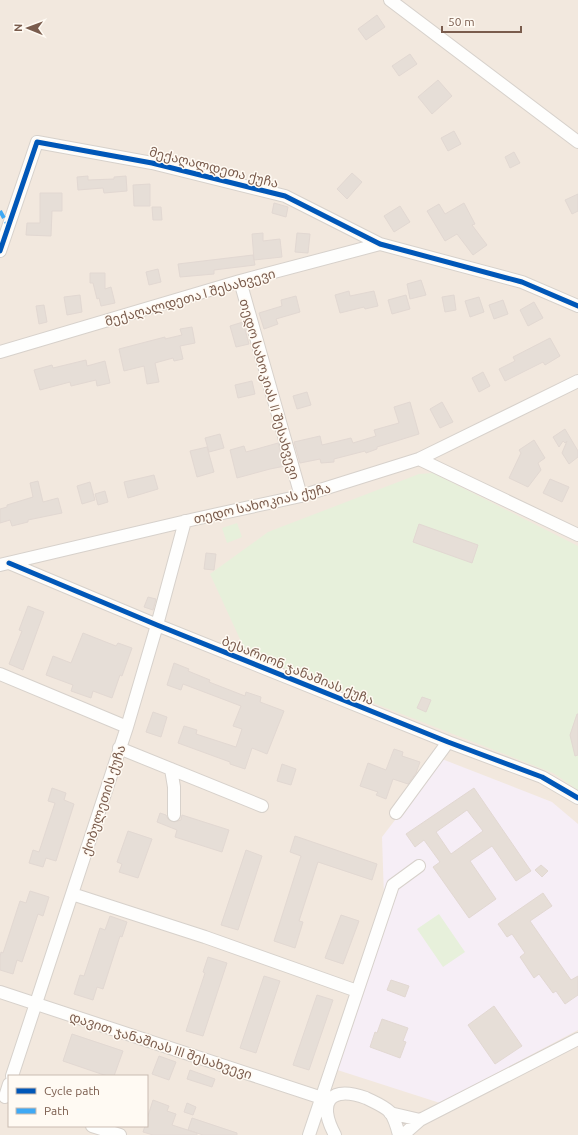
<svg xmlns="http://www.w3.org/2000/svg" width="578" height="1135" font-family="Ubuntu,'Noto Sans Georgian',sans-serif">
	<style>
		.residential { fill: #f2e8de; fill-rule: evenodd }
		.education { fill: #f6eef6 }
		.green { fill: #e7f0db }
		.building { fill: #e6ded7; stroke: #e2d8d2; fill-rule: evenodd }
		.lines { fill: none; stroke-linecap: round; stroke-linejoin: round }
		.minor-casing { stroke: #d7d1cb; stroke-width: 14 }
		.minor { stroke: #fefefd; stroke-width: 12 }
		.quiet { stroke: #3fa9f5; stroke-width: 4; stroke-dasharray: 8 4; stroke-linecap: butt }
		.cycleway-casing { stroke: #fffaf3; stroke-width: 8 }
		.cycleway { stroke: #0057b8; stroke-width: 5 }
		.labels { text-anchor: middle; stroke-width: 3; stroke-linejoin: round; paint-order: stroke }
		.street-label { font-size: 13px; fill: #7a5c4d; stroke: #fffaf3 }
	</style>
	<rect width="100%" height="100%" fill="#f9f5f0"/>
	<path class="residential" d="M0,0H578V1135H0ZM9,1076H147V1126H9Z"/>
	<path class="education" d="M442,759L552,802L578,824V1030L440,1103L325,1066L384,897L382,837Z"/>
	<path class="green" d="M433,473L578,546V790L553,773L253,656L245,650L210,574L268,532L419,474Z
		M237,523L242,537L227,543L222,528Z
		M439,914L465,952L443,967L417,929Z"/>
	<path class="building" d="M377,15L385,27L366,40L358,29Z
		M410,54L417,64L399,76L392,66Z
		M438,80L452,96L432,114L418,97Z
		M454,131L461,144L448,151L441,138Z
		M514,152L520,163L510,168L505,157Z
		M352,173L362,182L347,199L337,189Z
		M88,176V180L114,179V177L126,176L127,191L104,193L103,188L78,190L77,177Z
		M150,184V206H134L133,185Z
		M40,193H62V211H52L51,236L26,235L27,223H40Z
		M578,194V211L572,214L565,200Z
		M274,203L288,207L286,217L272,213Z
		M464,203L475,224L472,225L487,245L473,255L457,234L445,241L427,211L439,204L445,214Z
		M400,206L410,222L394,232L384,216Z
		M152,207H161L162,220H153Z
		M263,233V241L280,239L282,257L254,260L252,234Z
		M297,233L310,234L308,253L295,252Z
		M253,255L255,265L214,270V274L180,277L178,264Z
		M158,269L161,282L149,285L146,272Z
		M90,273H105V289L111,287L115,303L101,306L99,298L97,299L93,283H90Z
		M421,280L426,295L410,299L407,284Z
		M349,291L350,296L374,291L378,306L365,309L364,307L340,313L335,295Z
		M80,295L82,312L67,315L64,297Z
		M406,295L410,309L392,314L388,300Z
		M454,295L456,310L445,312L442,297Z
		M296,296L300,312L276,319L278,324L264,329L259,313L282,306L281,300Z
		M479,297L484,312L470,317L465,301Z
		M503,300L508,314L494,319L489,305Z
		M534,302L543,318L528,326L520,310Z
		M44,305L47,322L39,324L36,306Z
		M243,322L249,344L236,347L230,326Z
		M192,327L195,343L180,346L183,359L174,361L173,358L155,363L159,382L147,384L144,366L124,371L119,349L165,337V339L182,335L180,329Z
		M550,338L560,356L545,365L543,362L505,381L499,369L515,361L513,357Z
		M86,360L87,366L105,361L110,383L97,386L96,380L71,386L70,382L40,390L34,370L52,365L53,368Z
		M483,372L490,386L479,392L472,378Z
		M252,381L255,394L238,398L235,385Z
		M307,392L311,405L297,409L293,396Z
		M410,402L419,434L377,447V449L366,453L365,451L334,459V462L321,463L320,459L300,463L294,442L320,436L322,445L351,438L353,443L376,436L374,430L399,423L394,407Z
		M442,402L453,422L440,428L430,409Z
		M565,429L578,451V457L569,464L562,453L567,441L565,443L563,441L559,447L553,437Z
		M220,434L224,448L209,452L205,438Z
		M534,440L545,458L538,463L541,470L528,487L509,478L521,453L519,450Z
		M278,443L285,466L270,469L237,478L230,450L244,446L246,452Z
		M207,447L214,472L197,477L190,451Z
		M154,475L158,489L128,498L124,482Z
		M550,479L569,487L562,502L543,493Z
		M38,481L43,502L58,498L62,513L28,520V522L12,526L10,520L0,523V509L7,507V505L33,497L30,483Z
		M90,482L95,500L82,504L77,486Z
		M105,491L108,502L98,505L95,494Z
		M419,524L478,545L472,563L413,542Z
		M206,553L216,554L214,570L204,569Z
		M148,597L156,599L153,610L144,607Z
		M28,606L44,612L23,670L9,664L22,631L19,630Z
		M83,633L116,646L118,643L132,648L122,676L120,675L112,698L93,691L91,698L71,691L73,685L46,675L53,656L71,663Z
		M174,663L189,669L188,671L210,680L209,682L245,696L246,692L261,697L260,702L284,711L267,754L252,748L245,769L230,764V762L178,743L184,726L197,730L196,734L236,747L242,729L233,726L241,706L183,684L181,690L167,685Z
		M422,697L431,700L426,712L417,708Z
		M153,712L167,717L161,737L146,732Z
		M577,714H578V755L575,756L570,735Z
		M394,749L403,752L402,756L420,762L416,773L408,784L393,779L386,799L376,795L378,792L360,786L368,763L386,770Z
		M282,764L296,769L291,785L277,781Z
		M52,788L66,793L64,800L74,804L56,861L46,858L43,867L29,863L33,850L39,852L55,803L48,801Z
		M474,788L531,871L516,881L492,846L470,861L496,899L469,918L433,867L440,862L424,840L415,847L406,834ZM467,810L483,831L451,854L436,832Z
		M160,813L166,815L168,819L174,822L181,820L182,815L229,830L222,852L175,837L177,830L157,822Z
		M128,831L152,839L138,878L119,872L122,864L117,862Z
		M295,836L377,864L372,880L318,862L299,921L303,922L295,948L274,941L301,856L290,852Z
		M246,850L262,856L238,930L221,925Z
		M541,865L548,871L542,877L535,870Z
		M30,891L49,897L43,916L38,914L22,962L17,960L13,974L0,970V957L1,952L3,953L20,901L26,903Z
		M543,893L552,906L530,921L571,980L578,976V995L565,1004L556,991L553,993L539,974L534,978L520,957L525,953L512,934L507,937L498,924Z
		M341,915L359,921L343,964L325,958Z
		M110,916L127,922L122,937L120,936L103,989L97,987L93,1000L74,994L80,975L84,976L100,928L105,930Z
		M208,957L227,963L203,1036L186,1031L205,973L203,972Z
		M264,976L280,981L256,1053L240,1048Z
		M391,980L409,986L405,997L387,990Z
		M317,995L333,1000L309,1070L293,1065Z
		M494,1006L522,1046L495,1064L468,1025Z
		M382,1019L408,1028L403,1041L406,1042L400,1058L370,1047L375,1032L377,1033Z
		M72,1034L123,1051L114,1076H107L63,1061Z
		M159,1056L176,1062L169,1080L152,1074Z
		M190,1070L215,1079L212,1087L187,1079Z
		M153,1100L169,1106L167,1111L176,1114L172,1125L197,1133V1135H153L143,1132L145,1126H147V1119Z
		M187,1103L196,1107L193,1115L184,1112Z
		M192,1118L237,1133V1135H203L188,1130Z"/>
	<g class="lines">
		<g class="minor-casing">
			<path id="minor" d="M390,0L578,142
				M0,251L37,142L152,163L285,196L380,244L522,282L578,306
				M240,281L301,496
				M0,352L240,281L380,244
				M419,459L578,535
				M9,563L157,625L448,742L542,777L578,798
				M0,565L195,519L301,496L419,459L578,381
				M0,674L127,727
				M119,748L262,806
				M171,769L174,787V815
				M396,813L448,742
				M72,894L205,937L357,991
				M0,992L322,1098
				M12,1076L127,727L157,625L185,521
				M5,1097L9,1084
				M390,1113L420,1120
				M92,1126L120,1135
				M309,1135L393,885L419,866
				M335,1135C317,1102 330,1085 366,1098C374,1102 384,1106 390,1112C395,1119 397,1127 399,1135
				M403,1135L420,1120L578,1039"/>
		</g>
		<use href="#minor" class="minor"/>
		<path class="quiet" d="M0,211L9,227"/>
		<g class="cycleway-casing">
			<path id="cycleway" d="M0,251L37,142L152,163L285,196L380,244L522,282L578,306
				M9,563L157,625L448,742L542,777L578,798"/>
		</g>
		<use href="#cycleway" class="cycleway"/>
	</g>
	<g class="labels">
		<g class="street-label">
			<text transform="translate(214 167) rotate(14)" y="5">მექაღალდეთა ქუჩა</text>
			<text transform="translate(190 297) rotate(-16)" y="5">მექაღალდეთა I შესახვევი</text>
			<text transform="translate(270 389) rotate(74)" y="5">თედო სახოკიას II შესახვევი</text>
			<text transform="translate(262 503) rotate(-13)" y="5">თედო სახოკიას ქუჩა</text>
			<text transform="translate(298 670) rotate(22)" y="5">ბესარიონ ჯანაშიას ქუჩა</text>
			<text transform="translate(103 800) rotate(-72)" y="5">ქობულეთის ქუჩა</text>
			<text transform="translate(161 1045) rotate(18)" y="5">დავით ჯანაშიას III შესახვევი</text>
		</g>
	</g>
	<rect x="8" y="1075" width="140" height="52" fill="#fffaf3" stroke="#cabbb1"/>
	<rect x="16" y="1088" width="20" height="6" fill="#0057b8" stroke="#cabbb1"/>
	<text x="44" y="1095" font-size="12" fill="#7a5c4d">Cycle path</text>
	<rect x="16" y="1108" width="20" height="6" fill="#3fa9f5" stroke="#cabbb1"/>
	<text x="44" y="1115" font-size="12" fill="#7a5c4d">Path</text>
	<g transform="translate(28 28) rotate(271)" stroke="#fffaf3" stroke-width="3" paint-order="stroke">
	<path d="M0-3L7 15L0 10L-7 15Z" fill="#7a5c4d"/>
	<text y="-6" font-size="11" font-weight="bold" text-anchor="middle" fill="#7a5c4d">N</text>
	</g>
	<path d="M442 26v6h79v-6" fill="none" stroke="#7a5c4d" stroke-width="2"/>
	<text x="448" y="26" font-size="12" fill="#7a5c4d" stroke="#fffaf3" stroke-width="3" paint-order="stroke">50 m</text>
</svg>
